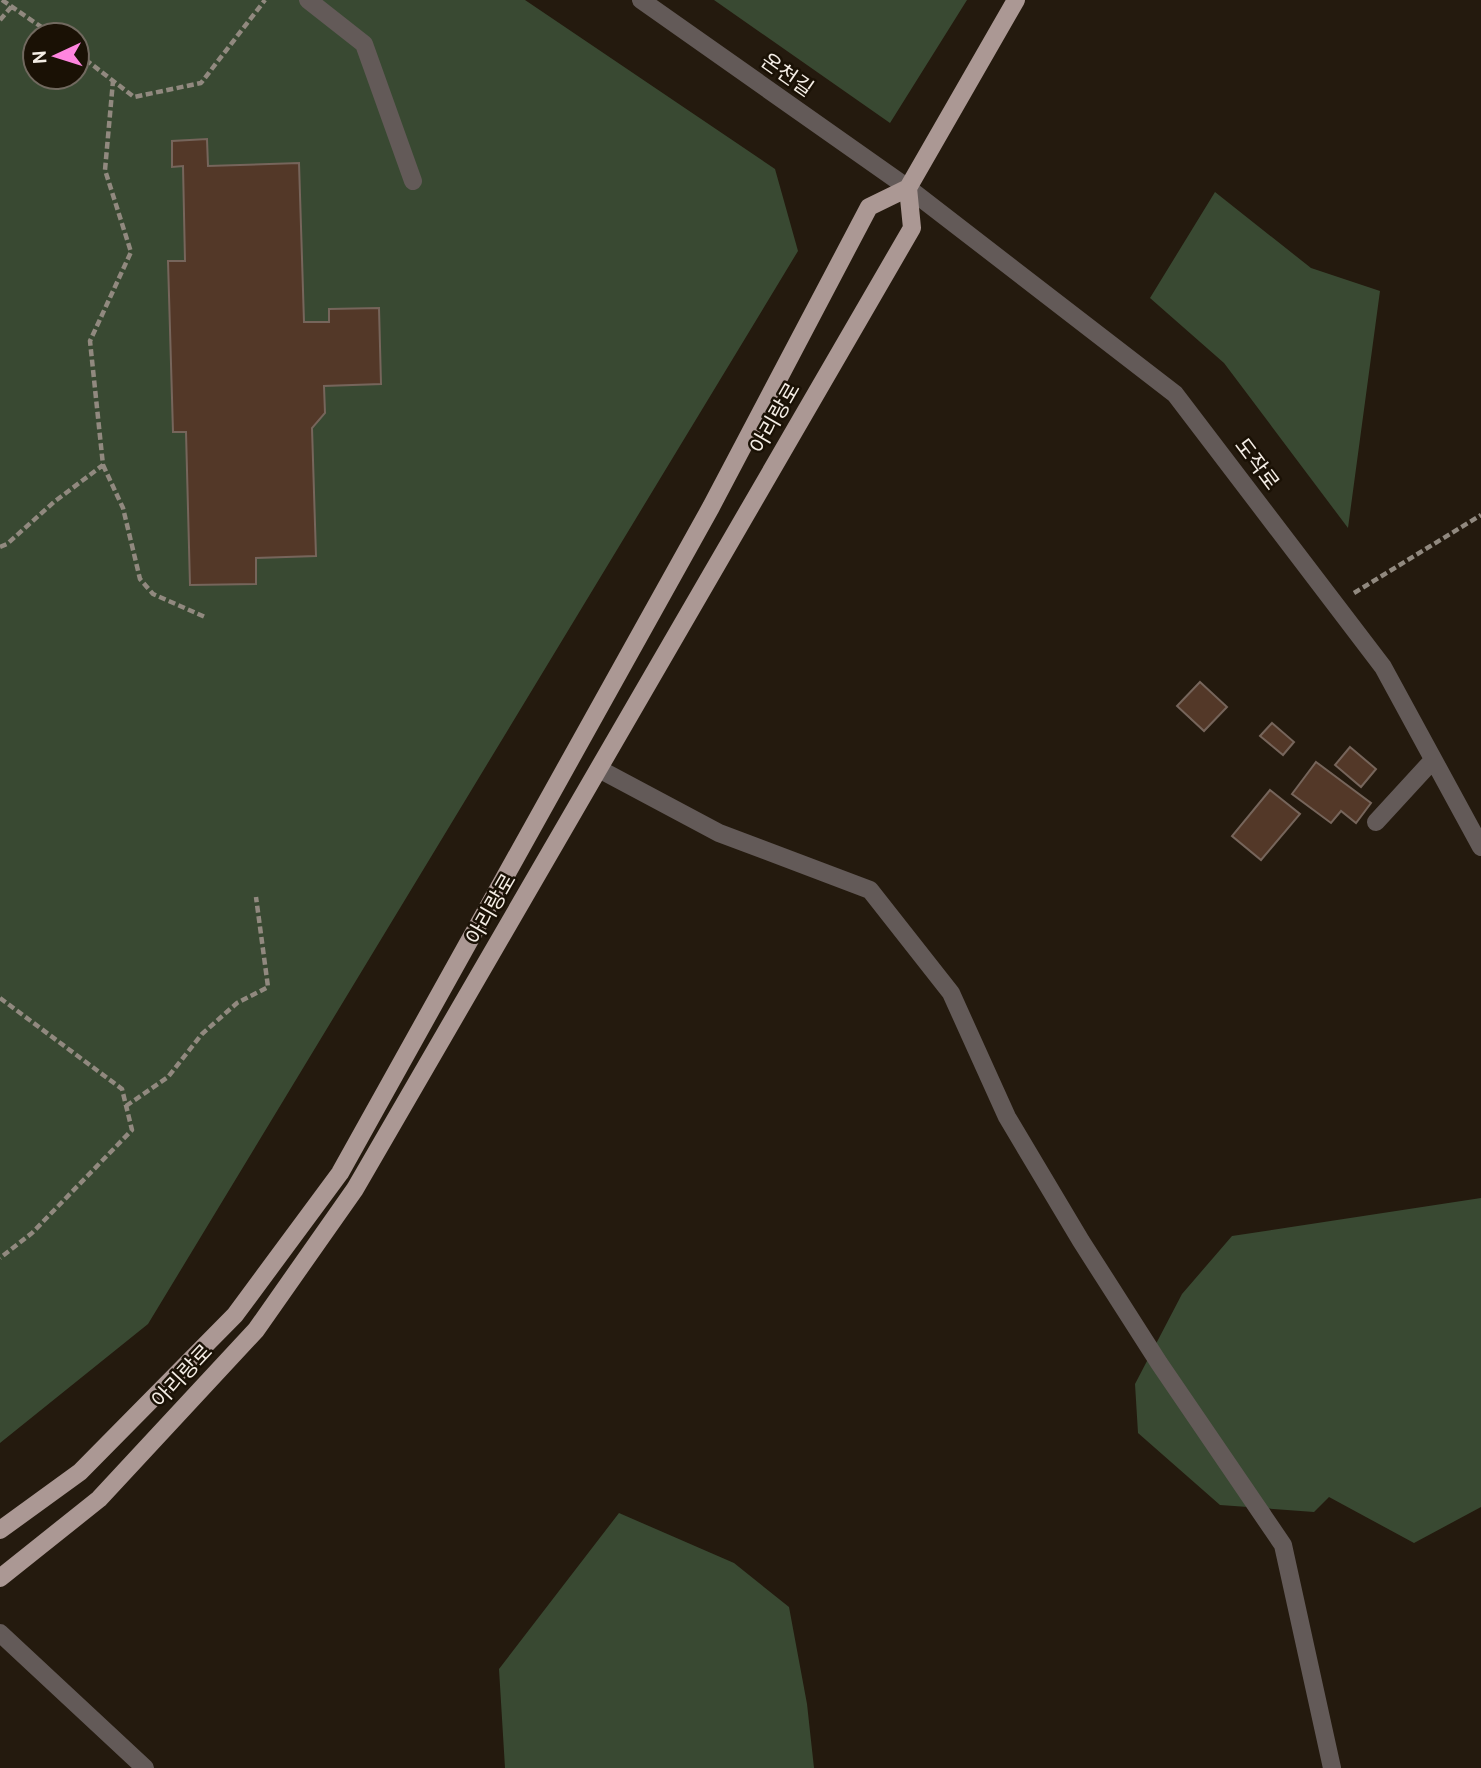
<svg xmlns="http://www.w3.org/2000/svg" width="1481" height="1768" font-family="Cabin,'Noto Sans KR',sans-serif">
	<style>
		.green { fill: #394932; fill-rule: evenodd }
		.building { fill: #533828; stroke: #76655b; stroke-width: 2 }
		.lines { fill: none; stroke-linecap: round; stroke-linejoin: round }
		.path { stroke: #91897f; stroke-width: 4.5; stroke-dasharray: 7 3.5; stroke-linecap: butt }
		.minor { stroke: #635a58; stroke-width: 18 }
		.major { stroke: #ab9894; stroke-width: 18 }
		.labels { text-anchor: middle; stroke-width: 5; stroke-linejoin: round; paint-order: stroke }
		.street-label { font-size: 21px; fill: #f4ede5; stroke: #1a1105 }
	</style>
	<rect width="100%" height="100%" fill="#241a0e"/>
	<path class="green" d="M0,0H525L775,169L798,251L148,1324L0,1443ZM35,35H77V77H35Z
		M714,0H967L890,123Z
		M1215,192L1311,268L1380,291L1348,528L1224,363L1150,298Z
		M1481,1198V1507L1414,1543L1329,1497L1314,1512L1220,1505L1138,1433L1135,1384L1182,1294L1232,1236Z
		M619,1513L734,1563L789,1607L807,1704L814,1768H505L499,1669Z"/>
	<path class="building" d="M207,139L208,166L299,163L304,322H329V309L379,308L381,384L324,386L325,413L312,428L316,556L256,558V584L190,585L186,432H173L168,261H185L183,166L172,167V141Z
		M1200,682L1227,707L1204,731L1177,706Z
		M1272,723L1294,742L1283,755L1260,736Z
		M1350,747L1376,769L1361,787L1335,765Z
		M1316,762L1371,803L1356,823L1341,811L1331,823L1292,794Z
		M1270,790L1300,814L1261,860L1232,836Z"/>
	<g class="lines">
		<path class="path" d="M2,0L53,35
			M0,20L12,6
			M77,53L134,97L201,83L265,0
			M103,465L123,508L140,579L153,594L205,617
			M0,547L7,544L54,502L103,465L90,341L131,252L105,170L113,81
			M1354,593L1481,515
			M0,998L122,1089L132,1130L32,1233L0,1258
			M126,1106L168,1077L202,1034L237,1003L268,987L256,897"/>
		<path class="minor" d="M308,0L364,44L413,181
			M641,0L908,188L1175,394L1383,667L1481,847
			M599,769L719,833L870,890L951,993L1007,1117L1081,1241L1159,1363L1283,1545L1332,1768
			M1376,822L1433,760
			M0,1633L145,1768"/>
		<path class="major" d="M0,1530L80,1472L235,1315L340,1173L711,507L869,207L908,188L1016,0
			M0,1578L99,1499L256,1330L355,1189L912,228L908,188"/>
	</g>
	<g class="labels">
		<g class="street-label">
			<text transform="translate(787 75) rotate(35)" y="7">온천길</text>
			<text transform="translate(775 418) rotate(-60)" y="7">아리랑로</text>
			<text transform="translate(1257 464) rotate(53)" y="7">도작로</text>
			<text transform="translate(491 909) rotate(-60)" y="7">아리랑로</text>
			<text transform="translate(182 1376) rotate(-47)" y="7">아리랑로</text>
		</g>
	</g>
	<g transform="translate(56 56) rotate(266)"><circle r="33" fill="#1a1105" stroke="#71695f" stroke-width="2"/>
	<path d="M0-5L12 26L0 18L-12 26Z" fill="#ff85df"/>
	<text y="-10" font-size="19" font-weight="bold" text-anchor="middle" fill="#f4ede5">N</text>
	</g>
</svg>
